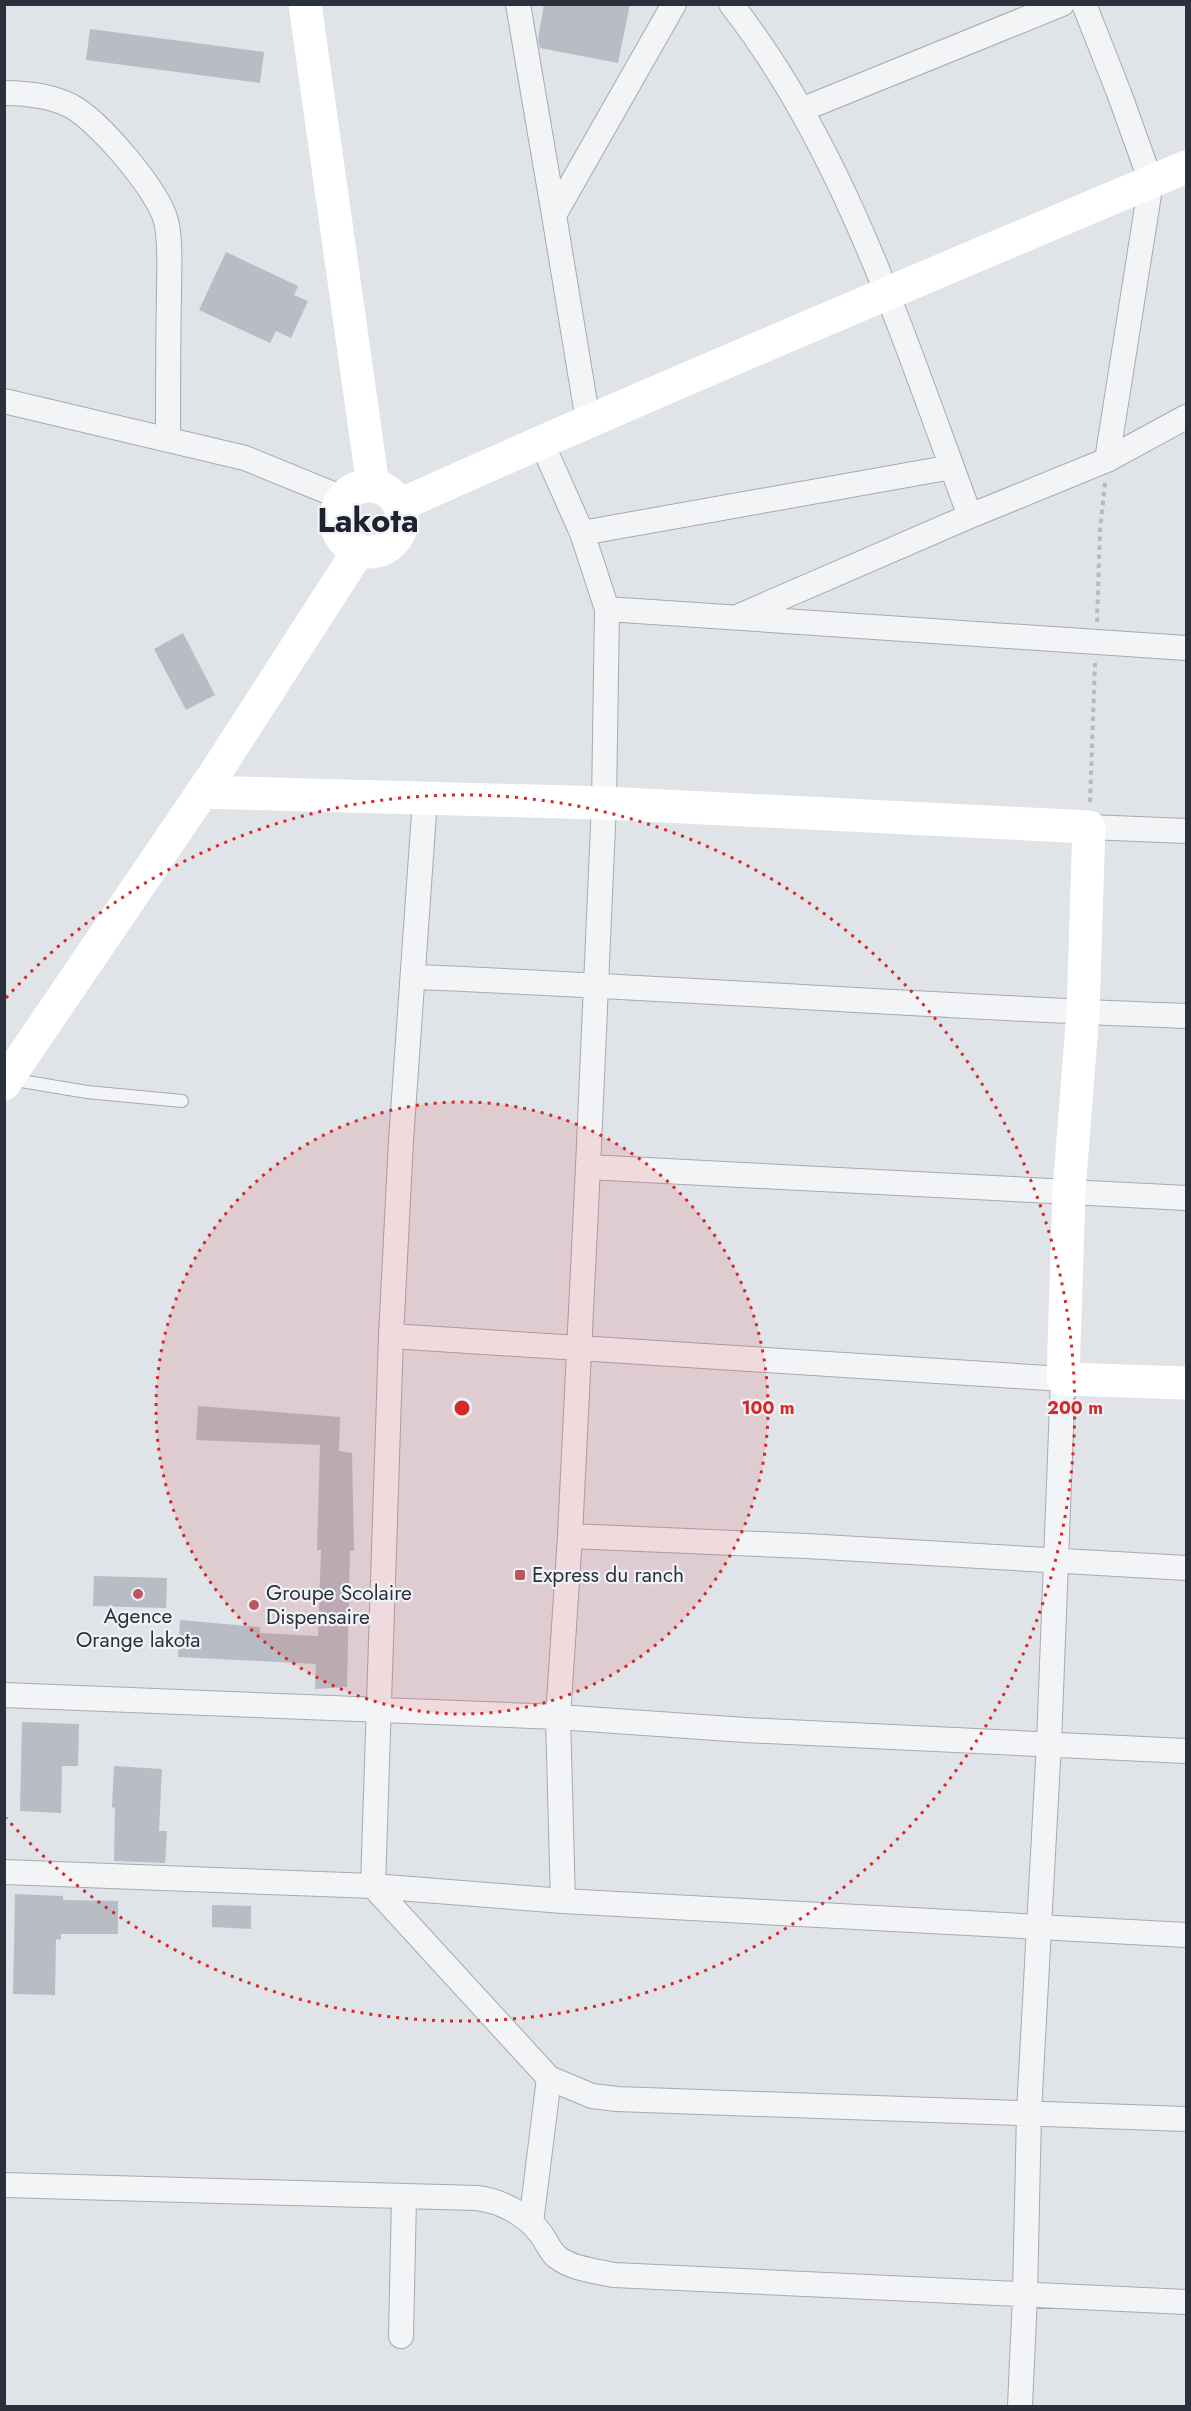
<svg xmlns="http://www.w3.org/2000/svg" width="1191" height="2411" font-family="Jost,sans-serif">
	<style>
		.building { fill: #b8bcc4 }
		.lines { fill: none; stroke-linecap: round; stroke-linejoin: round }
		.lane-casing { stroke: #a6aab1; stroke-width: 14 }
		.street-casing { stroke: #a6aab1; stroke-width: 26 }
		.path { stroke: #b7b9be; stroke-width: 4; stroke-dasharray: 4.5 4.5; stroke-linecap: butt }
		.lane { stroke: #f3f4f6; stroke-width: 12 }
		.street { stroke: #f3f4f6; stroke-width: 24 }
		.secondary { stroke: #fff; stroke-width: 33 }
		.ring { fill: none; stroke: #d62828; stroke-width: 3; stroke-dasharray: 3 6 }
		.poi-dot { fill: #be545d; stroke: #f0f2f5; stroke-width: 2 }
		.labels { text-anchor: middle; stroke-width: 4.5; stroke-linejoin: round; paint-order: stroke }
		.poi-label { font-size: 21px; fill: #2b303d; stroke: #f0f2f5; text-anchor: start }
		.town-label { font-size: 33px; font-weight: bold; fill: #1d222e; stroke: #f0f2f5 }
		.centre { fill: #d62828; stroke: #f0f2f5; stroke-width: 3 }
		.ring-label { font-size: 18px; text-anchor: middle; font-weight: bold; fill: #d62828; stroke: #f0f2f5; stroke-width: 4.5; stroke-linejoin: round; paint-order: stroke }
	</style>
	<rect width="100%" height="100%" fill="#e0e3e8"/>
	<path class="building" d="M544,4H630L618,63L540,48L538,39Z
		M90,29L264,52L260,83L86,60Z
		M226,252L298,286L294,295L308,301L291,338L276,331L270,343L199,310Z
		M183,633L215,695L186,710L154,649Z
		M198,1406L340,1417L339,1451L352,1453L354,1551H350L347,1687L315,1689L316,1664L178,1657L180,1620L260,1627V1633L318,1636L321,1550H317L320,1445L196,1440Z
		M94,1576L167,1578L166,1608L93,1606Z
		M22,1722L79,1724L78,1766H62L61,1813L20,1811Z
		M114,1766L162,1769L159,1831H167L165,1863L114,1861L115,1808L112,1807Z
		M15,1894L63,1896V1900L118,1901V1934H61V1940L56,1939L55,1995L13,1994Z
		M212,1905L251,1906V1929L212,1927Z"/>
	<g class="lines">
		<g class="lane-casing">
			<path id="lane" d="M9,1079L87,1092L182,1101"/>
		</g>
		<g class="street-casing">
			<path id="street" d="M518,4L554,215
				M731,4C846,151 905,343 970,516
				M1084,4L1119,93L1151,182L1107,460
				M4,93C26,93 51,96 71,106C99,121 158,190 166,221C171,240 169,274 169,294C168,343 168,391 168,440
				M801,110L1062,4
				M4,401L245,458L343,498
				M588,421L554,215L674,4
				M541,441L582,533L607,609L604,803L588,1167L570,1536L558,1717L563,1901
				M582,533L952,467
				M607,609L1186,648
				M737,617L970,516L1107,460L1186,417
				M425,799L401,1141L391,1336L373,1886L549,2078L592,2096L617,2099L1186,2119
				M1089,827L1186,831
				M414,977C671,987 929,1007 1186,1016
				M588,1167L1186,1198
				M391,1336L1063,1379L1049,1743L1029,2112L1025,2295L1020,2406
				M570,1536L806,1546L1186,1568
				M4,1695L558,1717L745,1730L1186,1751
				M4,1872L373,1886L563,1901L1186,1935
				M4,2185L477,2198C501,2201 526,2214 541,2234C547,2242 549,2250 557,2257C572,2269 596,2271 614,2275L1186,2302
				M531,2223L549,2078
				M401,2336L404,2197"/>
		</g>
		<path class="path" d="M1097,622L1100,531L1105,483
			M1090,802L1095,663"/>
		<use href="#lane" class="lane"/>
		<use href="#street" class="street"/>
		<path class="secondary" d="M305,4L373,486
			M336 519a33 33 0 1 1 66 0a33 33 0 1 1-66 0Z
			M400,505C660,388 924,278 1186,167
			M202,792L604,803L1089,827L1083,1012L1069,1191L1063,1379L1186,1383
			M4,1084L216,772L359,550"/>
	</g>
	<circle cx="462" cy="1408" r="306" fill="#d62828" fill-opacity=".12"/>
	<g class="ring">
		<circle cx="462" cy="1408" r="306"/>
		<path d="M6 998A613 613 0 1 1 6 1818"/>
	</g>
	<g class="poi-dot">
		<rect x="514" y="1569" width="12" height="12" rx="3"/>
		<circle cx="138" cy="1594" r="6"/>
		<circle cx="254" cy="1605" r="6"/>
	</g>
	<g class="labels">
		<g class="poi-label">
			<text x="532" y="1582">Express du ranch</text>
			<text x="266" y="1600">Groupe Scolaire<tspan x="266" dy="24">Dispensaire</tspan></text>
			<text x="138" y="1623" text-anchor="middle">Agence<tspan x="138" dy="24">Orange lakota</tspan></text>
		</g>
		<g class="town-label">
			<text x="368" y="532">Lakota</text>
		</g>
	</g>
	<circle cx="462" cy="1408" r="9" class="centre"/>
	<g class="ring-label">
		<text x="768" y="1414">100 m</text>
		<text x="1075" y="1414">200 m</text>
	</g>
	<rect width="1191" height="2411" fill="none" stroke="#2b303d" stroke-width="12"/>
</svg>
